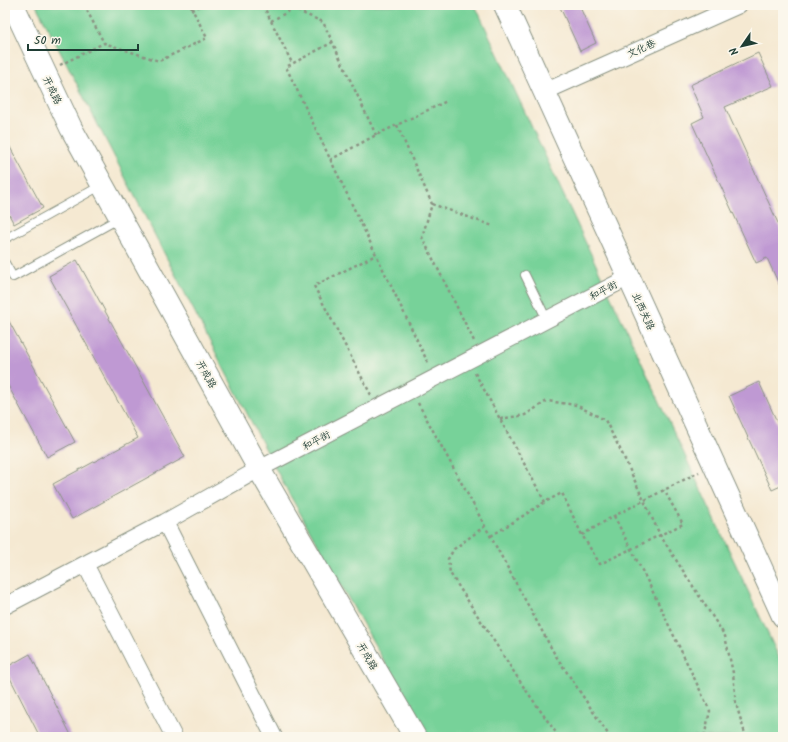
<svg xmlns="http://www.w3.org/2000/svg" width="788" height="742" font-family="Kalam,'LXGW WenKai TC',sans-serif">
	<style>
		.green { fill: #77d299; stroke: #4b8866 }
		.building { fill: #bf99d3 }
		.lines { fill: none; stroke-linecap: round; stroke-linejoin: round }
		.lane-casing { stroke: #8a9383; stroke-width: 10 }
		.street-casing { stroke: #8a9383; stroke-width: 18 }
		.secondary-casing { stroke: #8a9383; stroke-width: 24 }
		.path { stroke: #8a9383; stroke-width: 2.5; stroke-dasharray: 3 3; stroke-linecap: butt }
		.lane { stroke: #fff; stroke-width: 8 }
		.street { stroke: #fff; stroke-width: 16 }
		.secondary { stroke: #fff; stroke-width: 22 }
		.labels { text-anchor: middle; stroke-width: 4; stroke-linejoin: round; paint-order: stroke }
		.street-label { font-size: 10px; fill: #1f3d34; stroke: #fbf7ec }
	</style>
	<rect width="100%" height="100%" fill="#fbf7ec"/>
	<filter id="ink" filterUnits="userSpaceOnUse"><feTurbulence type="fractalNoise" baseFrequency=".025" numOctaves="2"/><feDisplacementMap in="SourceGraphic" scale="8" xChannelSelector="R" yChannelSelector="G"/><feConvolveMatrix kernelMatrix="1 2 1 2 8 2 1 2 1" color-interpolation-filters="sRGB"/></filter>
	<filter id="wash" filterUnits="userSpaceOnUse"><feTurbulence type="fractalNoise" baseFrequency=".012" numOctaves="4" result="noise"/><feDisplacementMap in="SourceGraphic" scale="16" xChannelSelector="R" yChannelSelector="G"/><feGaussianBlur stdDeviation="0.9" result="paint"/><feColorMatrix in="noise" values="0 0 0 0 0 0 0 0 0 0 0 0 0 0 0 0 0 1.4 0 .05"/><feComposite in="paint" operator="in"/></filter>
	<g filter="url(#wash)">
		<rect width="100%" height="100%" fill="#f5e9d2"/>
		<path class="green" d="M36,5H475L783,666V737H427L283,483Z"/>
		<g id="blocks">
			<path class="building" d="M559,5H579L596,43L580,51Z
				M758,53L773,86L725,107L783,234V293L767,258L756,263L692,123L704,117L690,85Z
				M5,138L43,208L14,224L5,207Z
				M77,260L185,457L72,519L53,484L138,438L49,276Z
				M5,314L75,442L47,457L5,380Z
				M759,382L783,435V485L772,490L729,396Z
				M30,654L72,737H40L5,668Z"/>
		</g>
	</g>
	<g filter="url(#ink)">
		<use href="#blocks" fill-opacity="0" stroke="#8a9383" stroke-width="1"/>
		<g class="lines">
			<g class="lane-casing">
				<path id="lane" d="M5,239L102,185
					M5,263L13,277L120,218
					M525,275L547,320"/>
			</g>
			<g class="street-casing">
				<path id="street" d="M544,92L739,5
					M165,522L274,737
					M85,564L174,737
					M5,606L165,522L259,469L629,277"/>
			</g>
			<g class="secondary-casing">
				<path id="secondary" d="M13,5L71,128L259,469L415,737
					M505,5L783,616"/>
			</g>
			<path class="path" d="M84,5L104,43
				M263,5L292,63
				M192,10L202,5
				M271,21L293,9L323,22L376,135
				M333,42L286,67L429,365
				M60,65L104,43L159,61L207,38L190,5
				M397,125L432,204L422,237L474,341
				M330,160L376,135L447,101
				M432,204L493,226
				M475,373L545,502
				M371,395L314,286L376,255
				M418,403L554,653L610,737
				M500,419L525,415L547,401L576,405L605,420L620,449L660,535L725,636L733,673L736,704L746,737
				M614,516L650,586L710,711L704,737
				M485,526L454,549L448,559L450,573L523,686L559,737
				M582,535L614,516L699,472
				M491,536L545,502L562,493L582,535L600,564L683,524L664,490"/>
			<use href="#lane" class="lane"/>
			<use href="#street" class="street"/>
			<use href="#secondary" class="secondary"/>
		</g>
	</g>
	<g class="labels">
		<g class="street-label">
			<text transform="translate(641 48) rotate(-24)" y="4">文化巷</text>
			<text transform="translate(53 90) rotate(64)" y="4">开成路</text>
			<text transform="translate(603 290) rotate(-28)" y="4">和平街</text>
			<text transform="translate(644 311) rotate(65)" y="4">北西关路</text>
			<text transform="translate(207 374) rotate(61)" y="4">开成路</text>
			<text transform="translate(316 440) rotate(-28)" y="4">和平街</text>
			<text transform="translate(368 656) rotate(60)" y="4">开成路</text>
		</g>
	</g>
	<rect width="788" height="742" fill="none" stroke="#fbf7ec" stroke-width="20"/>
	<g transform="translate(742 46) rotate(236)" stroke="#fbf7ec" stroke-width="3" paint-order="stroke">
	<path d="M0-3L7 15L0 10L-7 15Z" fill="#1f3d34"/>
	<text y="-6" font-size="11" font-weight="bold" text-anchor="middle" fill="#1f3d34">N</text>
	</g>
	<path d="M28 44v6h110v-6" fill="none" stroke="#1f3d34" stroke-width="2"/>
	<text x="34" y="44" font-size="12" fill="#1f3d34" stroke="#fbf7ec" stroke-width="3" paint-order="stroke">50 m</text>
</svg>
